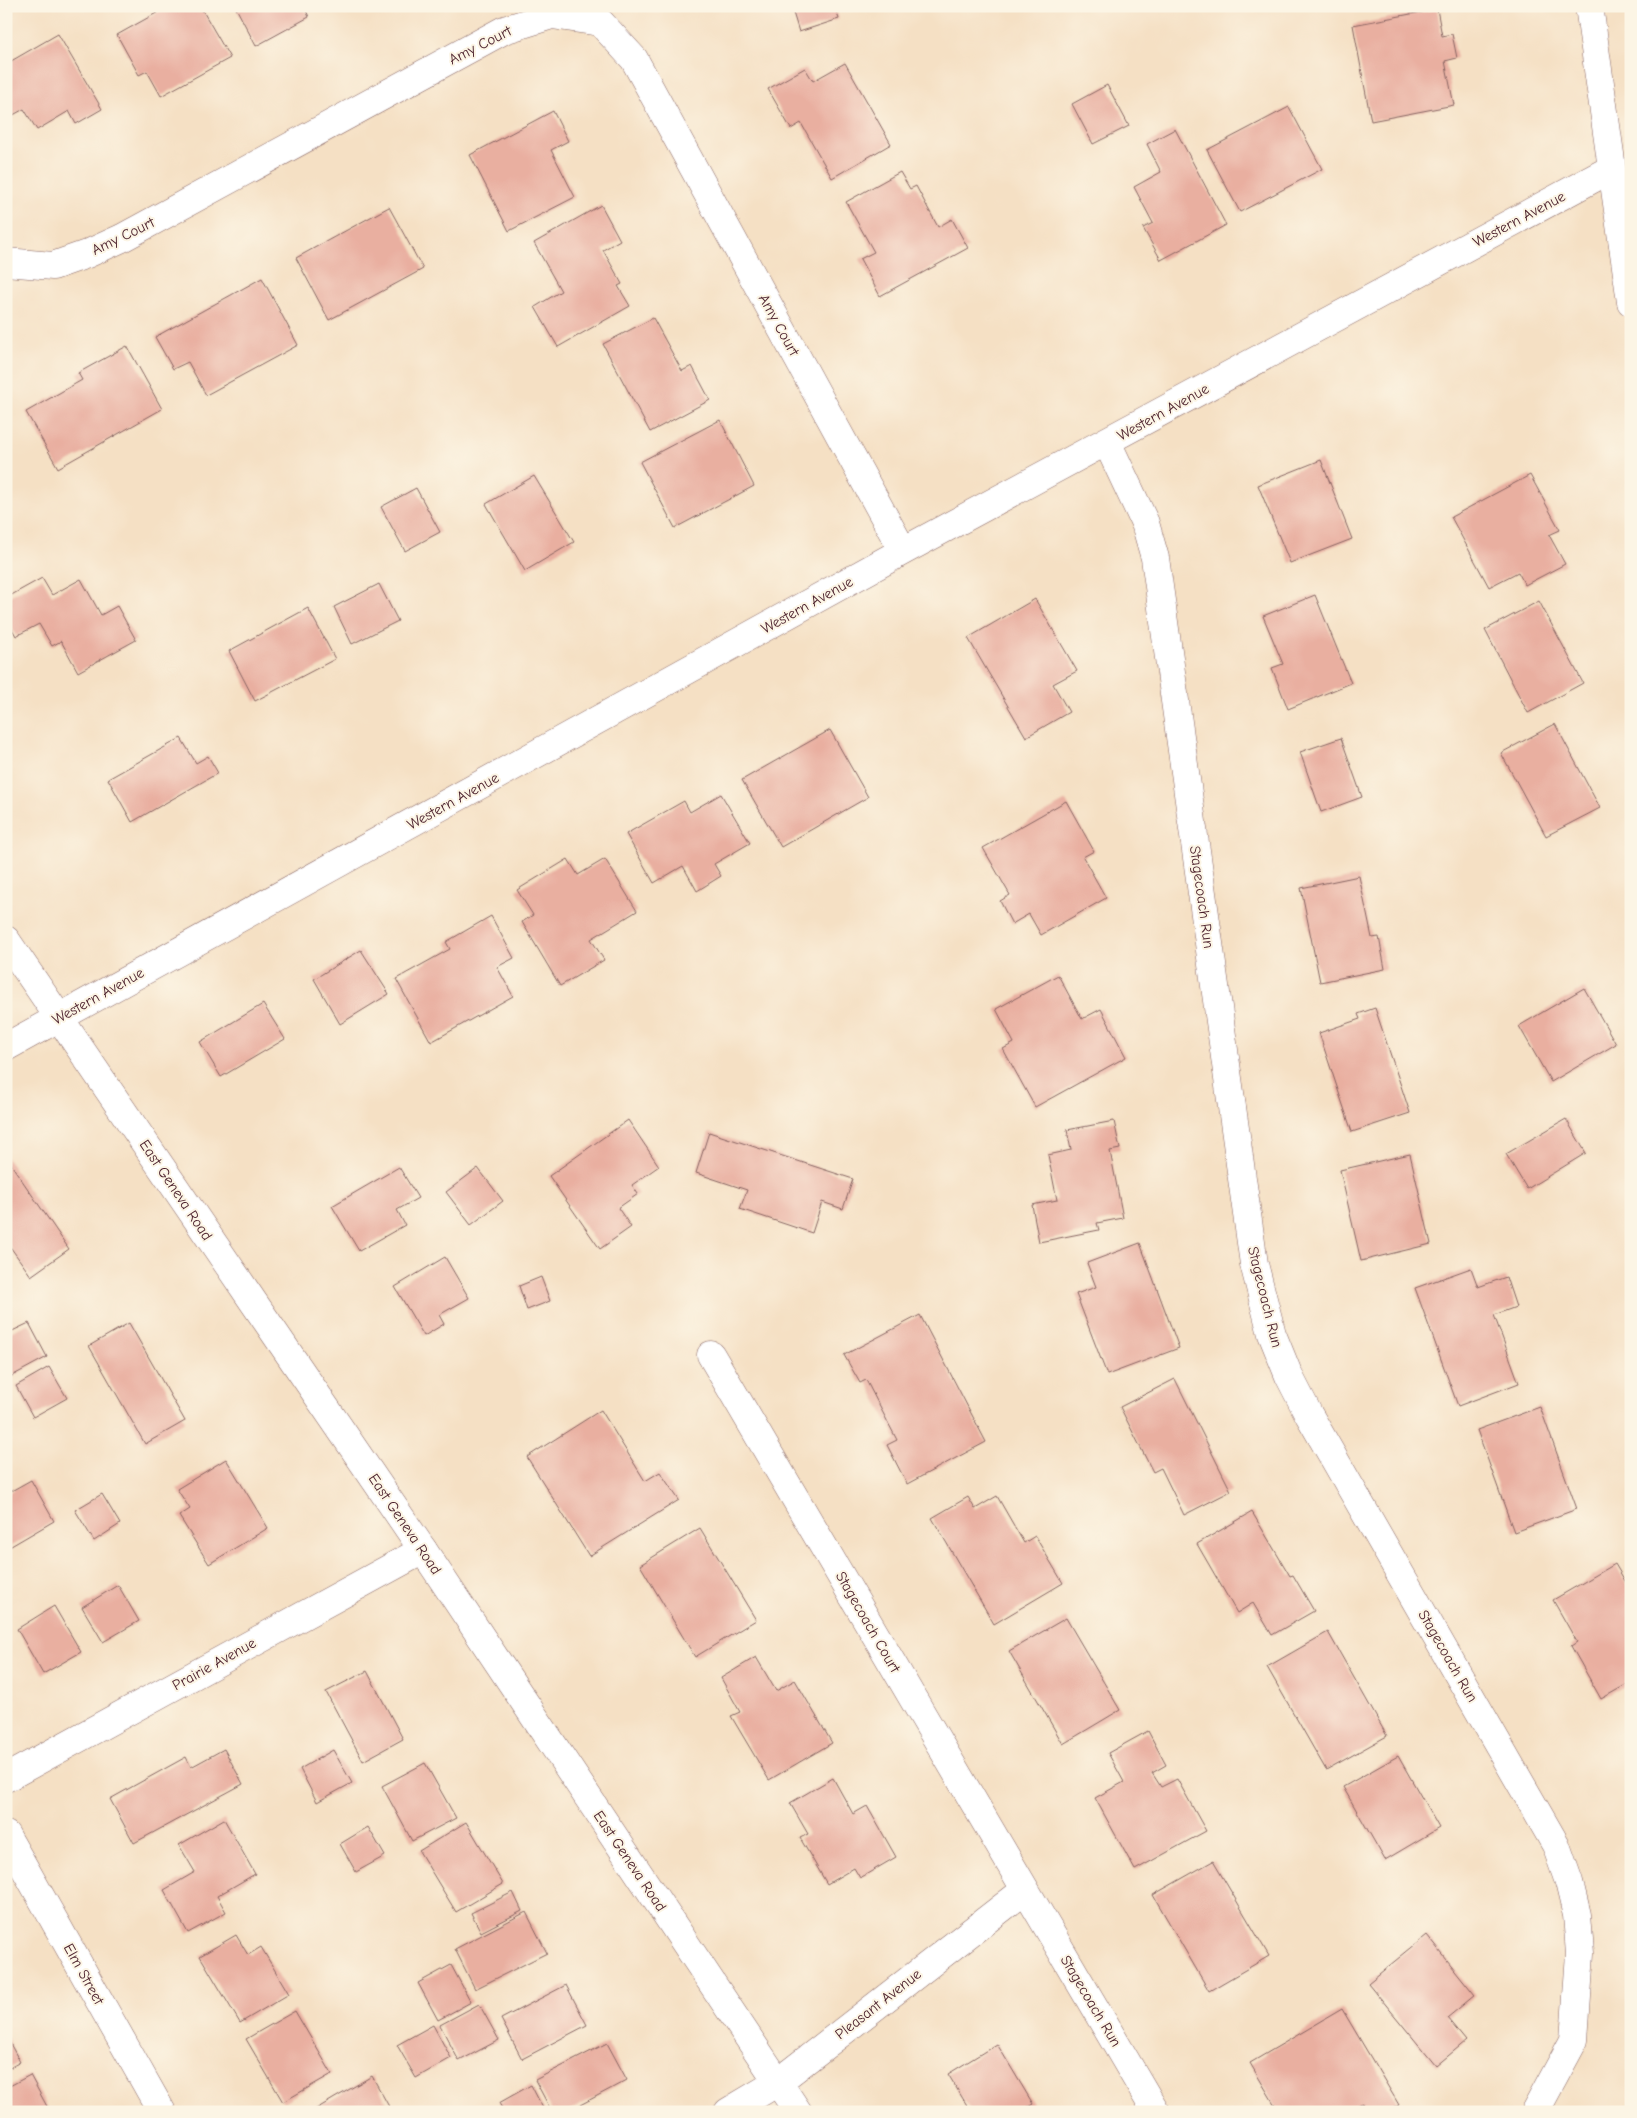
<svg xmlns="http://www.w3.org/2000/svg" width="1637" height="2118" font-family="'Comic Neue',sans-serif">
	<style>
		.building { fill: #e9afa0 }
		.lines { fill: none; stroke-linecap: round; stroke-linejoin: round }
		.street-casing { stroke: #866361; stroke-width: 29 }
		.secondary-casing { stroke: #866361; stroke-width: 29 }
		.street { stroke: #fff; stroke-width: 28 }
		.secondary { stroke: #fff; stroke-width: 28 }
		.labels { text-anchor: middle; stroke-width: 4; stroke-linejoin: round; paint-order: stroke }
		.street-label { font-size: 15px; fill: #4a1f2b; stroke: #fcf5e5 }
	</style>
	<rect width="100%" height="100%" fill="#fcf5e5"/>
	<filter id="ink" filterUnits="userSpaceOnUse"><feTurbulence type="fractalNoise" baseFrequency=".02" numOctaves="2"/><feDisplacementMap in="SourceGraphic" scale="10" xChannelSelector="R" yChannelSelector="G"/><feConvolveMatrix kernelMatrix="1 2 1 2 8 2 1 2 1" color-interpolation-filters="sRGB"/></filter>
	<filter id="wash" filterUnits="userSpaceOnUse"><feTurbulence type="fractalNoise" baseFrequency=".0096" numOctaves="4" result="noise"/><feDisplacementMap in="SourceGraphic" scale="20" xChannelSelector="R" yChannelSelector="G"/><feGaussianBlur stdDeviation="1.12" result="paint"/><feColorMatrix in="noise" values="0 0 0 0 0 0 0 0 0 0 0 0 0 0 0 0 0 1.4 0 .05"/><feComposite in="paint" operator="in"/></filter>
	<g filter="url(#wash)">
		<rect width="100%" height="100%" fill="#f5e0c4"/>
		<g id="blocks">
			<path class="building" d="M169,6H200L230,58L161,96L147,71L139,75L117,35Z
				M235,6H304L309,17L256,46Z
				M791,6H835L839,19L799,32Z
				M1437,9L1442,36L1452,34L1457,58L1445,61L1454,105L1371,121L1353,25Z
				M58,34L102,109L76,124L69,111L37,130L24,109L6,119V64Z
				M845,63L891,144L832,178L801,123L791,129L768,89L805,68L813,81Z
				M1107,85L1129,126L1093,144L1072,104Z
				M1289,107L1322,169L1240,212L1207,150Z
				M553,111L568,141L551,150L575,197L509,231L470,155Z
				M1175,129L1226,225L1161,260L1143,228L1153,223L1134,187L1161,172L1147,144Z
				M900,172L910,189L916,186L938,227L952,219L968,248L880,296L860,259L874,252L846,202Z
				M601,205L620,240L603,250L622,284L618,286L630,306L558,347L535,307L561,291L534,243Z
				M389,207L423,269L329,320L296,258Z
				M262,278L298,345L206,395L188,362L173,369L155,337Z
				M653,318L682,371L692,366L710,400L650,432L603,344Z
				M127,346L162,409L58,468L26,412L82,380L78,373Z
				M720,420L754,486L675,528L640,462Z
				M1321,460L1352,539L1290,563L1258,485Z
				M1530,475L1560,530L1549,535L1565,564L1525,585L1518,572L1489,587L1451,517Z
				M534,476L574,542L525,571L486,504Z
				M416,488L440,532L405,551L381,507Z
				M42,578L52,595L81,579L101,615L117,606L136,640L78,672L61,641L52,646L39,624L16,636L6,618V598Z
				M379,584L398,621L352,644L334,607Z
				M1315,595L1351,683L1288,709L1272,668L1283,664L1263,616Z
				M1035,599L1077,671L1053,684L1069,712L1026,737L968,638Z
				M1539,601L1583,683L1528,713L1485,630Z
				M308,608L335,659L255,701L229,651Z
				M1555,724L1600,808L1546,836L1501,753Z
				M830,730L868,797L781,847L742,780Z
				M181,738L196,763L208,756L218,773L132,822L108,779Z
				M1341,738L1362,797L1321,812L1300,752Z
				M721,794L750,843L714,864L721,876L697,891L683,866L654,883L626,834L684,801L690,812Z
				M1066,801L1094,851L1083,857L1106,898L1041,935L1029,914L1012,924L1000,901L1010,895L983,848Z
				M568,859L578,875L605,859L637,911L591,939L604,960L560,986L522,922L533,915L517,890Z
				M1359,876L1372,938L1379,937L1385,969L1320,982L1301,888Z
				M491,916L514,958L497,967L513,996L431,1042L396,979L450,949L446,942Z
				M361,950L389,994L340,1024L314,979Z
				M1058,975L1082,1019L1101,1009L1126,1057L1035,1107L1003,1049L1014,1043L996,1009Z
				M1584,988L1616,1044L1551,1082L1519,1026Z
				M263,1004L285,1039L221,1077L200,1042Z
				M1375,1008L1410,1113L1352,1132L1319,1033L1360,1019L1358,1014Z
				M1566,1119L1586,1153L1527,1189L1506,1154Z
				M628,1120L659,1166L632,1185L638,1194L618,1208L631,1227L600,1249L549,1176Z
				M1114,1121L1120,1149L1110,1151L1123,1218L1097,1223L1099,1230L1039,1242L1032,1205L1057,1200L1048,1155L1071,1150L1067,1130Z
				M709,1132L853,1179L843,1209L822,1202L812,1233L740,1209L747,1190L696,1173Z
				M1410,1154L1431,1244L1361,1261L1340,1170Z
				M6,1157L69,1249L31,1276L6,1241Z
				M399,1167L418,1198L397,1210L405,1225L359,1251L332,1206Z
				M478,1168L503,1201L471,1225L446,1192Z
				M1140,1243L1179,1348L1107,1375L1076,1294L1096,1287L1087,1263Z
				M445,1257L469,1298L439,1315L444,1324L424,1336L395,1287Z
				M1471,1268L1478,1287L1506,1277L1516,1307L1494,1315L1519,1383L1458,1406L1415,1288Z
				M541,1277L550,1301L527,1310L519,1286Z
				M920,1315L986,1442L907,1484L887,1445L897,1440L866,1380L860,1383L844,1355Z
				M29,1323L47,1357L10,1377L6,1371V1334Z
				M129,1323L185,1421L145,1444L89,1346Z
				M49,1367L67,1398L33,1417L16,1386Z
				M1175,1379L1231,1491L1184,1515L1161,1468L1153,1472L1120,1407Z
				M1540,1407L1577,1509L1514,1532L1477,1430Z
				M601,1410L645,1481L660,1472L679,1500L589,1556L527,1457Z
				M226,1459L268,1528L209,1564L179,1516L190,1509L177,1489Z
				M31,1480L54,1521L6,1549V1494Z
				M102,1494L120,1524L94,1541L75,1510Z
				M997,1496L1024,1543L1035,1536L1063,1583L994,1624L932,1518L968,1497L975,1509Z
				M1252,1512L1290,1576L1293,1575L1314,1611L1272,1635L1253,1603L1237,1613L1197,1544Z
				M700,1528L756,1620L695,1657L640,1565Z
				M1615,1564L1631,1591V1682L1601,1699L1571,1646L1577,1642L1553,1600Z
				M118,1585L139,1621L103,1642L82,1607Z
				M54,1606L81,1652L43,1674L17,1629Z
				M1066,1618L1120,1710L1063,1744L1009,1651Z
				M1328,1632L1387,1736L1326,1770L1267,1667Z
				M756,1657L776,1691L795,1680L832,1743L769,1780L731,1716L740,1712L721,1678Z
				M367,1671L403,1739L363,1761L326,1692Z
				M1148,1731L1166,1765L1152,1773L1161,1787L1177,1779L1206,1831L1135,1870L1095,1798L1124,1782L1108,1753Z
				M224,1749L243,1784L134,1843L110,1799L186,1757L191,1767Z
				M333,1750L352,1783L317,1802L300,1769Z
				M1398,1756L1439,1828L1385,1860L1343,1787Z
				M425,1763L456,1818L412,1841L382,1786Z
				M833,1778L853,1814L867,1806L896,1857L860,1878L854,1868L827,1884L800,1838L808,1834L790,1803Z
				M224,1819L255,1874L217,1896L226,1912L188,1933L164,1890L195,1872L179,1845Z
				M466,1822L503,1884L456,1912L419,1851Z
				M368,1827L385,1856L356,1872L340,1844Z
				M1213,1861L1269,1956L1209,1991L1153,1895Z
				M513,1892L522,1911L481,1932L471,1913Z
				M526,1912L547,1953L475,1989L455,1949Z
				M236,1935L248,1955L261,1947L289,1994L240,2023L200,1956Z
				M1427,1935L1475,1995L1447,2018L1466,2041L1436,2066L1368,1983Z
				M451,1965L471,2002L438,2020L418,1983Z
				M566,1985L587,2025L522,2059L501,2019Z
				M479,2004L499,2040L459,2061L440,2025Z
				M1342,2009L1399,2105L1388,2112H1367L1362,2103L1346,2112H1279L1250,2063Z
				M295,2011L332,2074L283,2102L246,2039Z
				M433,2025L451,2058L416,2078L397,2045Z
				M6,2036L20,2062L6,2070Z
				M607,2043L627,2080L567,2112H552L535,2080Z
				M997,2044L1033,2104L1020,2112H971L948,2074Z
				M30,2075L50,2112H6V2088Z
				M372,2076L392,2112H311Z
				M531,2085L545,2112H504L499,2103Z"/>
		</g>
	</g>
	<g filter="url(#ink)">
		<use href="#blocks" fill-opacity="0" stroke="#866361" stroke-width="1"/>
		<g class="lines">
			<g class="street-casing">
				<path id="street" d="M6,262L53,266L87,254L122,238L504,30L552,15L600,22L634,59L903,551
					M1107,442L1145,523L1155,558L1254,1264L1272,1334L1289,1376L1309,1415L1556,1845L1569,1882L1577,1915L1580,1953L1574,2040L1535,2112
					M6,1047L903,551L1611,169
					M711,1355L1156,2112
					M6,1778L423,1550
					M6,1835L162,2112
					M728,2112L778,2082L1025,1890"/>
			</g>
			<g class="secondary-casing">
				<path id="secondary" d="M1589,6L1631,302
					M6,940L423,1550L798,2112"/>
			</g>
			<use href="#street" class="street"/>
			<use href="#secondary" class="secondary"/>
		</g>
	</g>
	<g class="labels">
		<g class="street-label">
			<text transform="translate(480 45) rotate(-27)" y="5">Amy Court</text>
			<text transform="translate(1519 219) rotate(-28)" y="5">Western Avenue</text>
			<text transform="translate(123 236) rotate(-26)" y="5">Amy Court</text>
			<text transform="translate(779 325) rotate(61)" y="5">Amy Court</text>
			<text transform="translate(1163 412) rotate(-29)" y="5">Western Avenue</text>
			<text transform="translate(807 605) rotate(-29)" y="5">Western Avenue</text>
			<text transform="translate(453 801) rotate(-29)" y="5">Western Avenue</text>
			<text transform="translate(1202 897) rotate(82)" y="5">Stagecoach Run</text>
			<text transform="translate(98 996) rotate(-29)" y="5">Western Avenue</text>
			<text transform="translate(176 1190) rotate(56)" y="5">East Geneva Road</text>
			<text transform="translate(1265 1297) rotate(76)" y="5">Stagecoach Run</text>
			<text transform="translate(405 1524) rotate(56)" y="5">East Geneva Road</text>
			<text transform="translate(868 1622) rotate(60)" y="5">Stagecoach Court</text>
			<text transform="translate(1448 1656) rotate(60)" y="5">Stagecoach Run</text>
			<text transform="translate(214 1664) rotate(-29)" y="5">Prairie Avenue</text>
			<text transform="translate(630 1861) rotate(56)" y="5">East Geneva Road</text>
			<text transform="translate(84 1974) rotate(61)" y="5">Elm Street</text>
			<text transform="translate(1091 2001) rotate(59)" y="5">Stagecoach Run</text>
			<text transform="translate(878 2004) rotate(-38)" y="5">Pleasant Avenue</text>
		</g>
	</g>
	<rect width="1637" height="2118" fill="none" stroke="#fcf5e5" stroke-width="25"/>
</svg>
